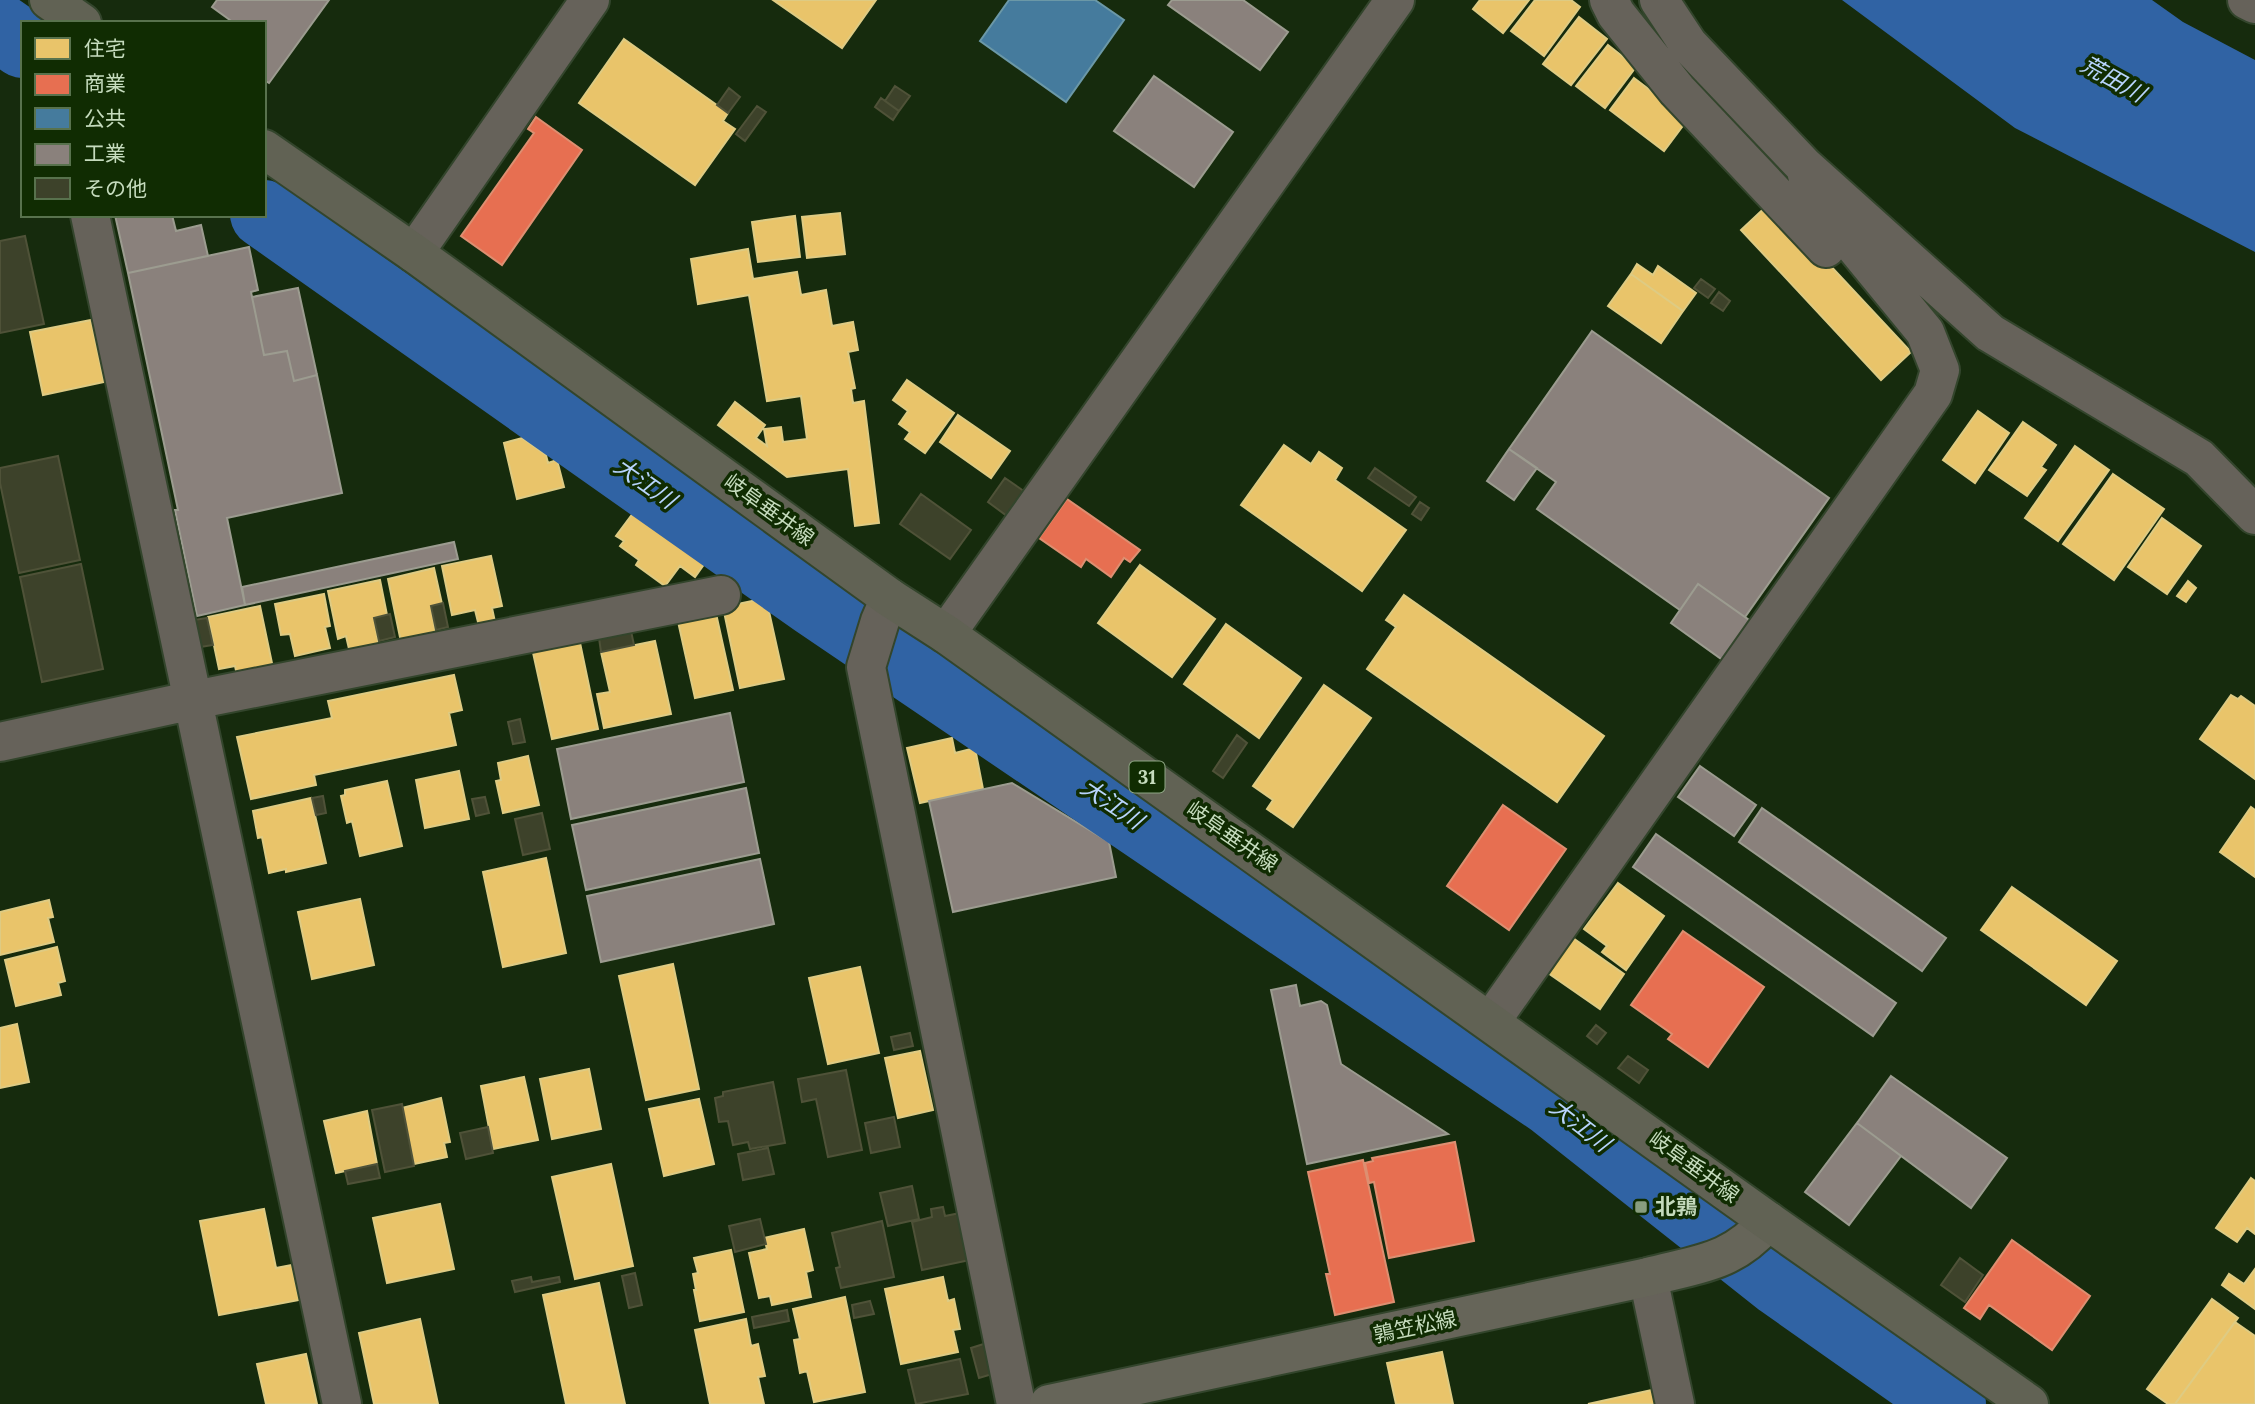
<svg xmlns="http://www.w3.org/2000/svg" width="2255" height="1404" font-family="Lora,'Noto Sans JP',serif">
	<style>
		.water { fill: #3063a4 }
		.homes { fill: #e9c46a; stroke: #decb83; stroke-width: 2 }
		.shops { fill: #e76f51; stroke: #dd8f71; stroke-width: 2 }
		.public { fill: #457b9d; stroke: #6b98a7; stroke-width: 2 }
		.industry { fill: #8a817c; stroke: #9c9c90; stroke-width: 2 }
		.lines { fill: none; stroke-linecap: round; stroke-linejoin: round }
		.river { stroke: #3063a4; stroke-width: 68 }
		.building { fill: #3d422a; stroke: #4f5238; stroke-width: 2 }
		.street-casing { stroke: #33452c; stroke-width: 42 }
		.secondary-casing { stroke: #33452c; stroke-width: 42 }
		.primary-casing { stroke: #33452c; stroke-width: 42 }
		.street { stroke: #66625a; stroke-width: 38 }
		.secondary { stroke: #666559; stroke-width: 38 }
		.primary { stroke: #616254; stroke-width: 38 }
		.poi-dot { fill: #889d7f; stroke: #102c02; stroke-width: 2.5 }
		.labels { text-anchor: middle; stroke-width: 7; stroke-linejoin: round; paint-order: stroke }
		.shield { fill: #102c02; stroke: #8fa685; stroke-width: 2 }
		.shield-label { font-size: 19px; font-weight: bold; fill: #c5dbbd }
		.street-label { font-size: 21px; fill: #c5dbbd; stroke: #102c02 }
		.poi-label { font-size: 21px; font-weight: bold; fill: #c5dbbd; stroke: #102c02; text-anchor: start }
		.water-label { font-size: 23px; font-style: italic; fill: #b8d4fd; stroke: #102c02 }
	</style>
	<rect width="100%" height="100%" fill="#162b0d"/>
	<path class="water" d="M1842,0H2152L2183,22L2255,60V252L2015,128Z"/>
	<path class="homes" d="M773,0H876L842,48Z
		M1480,0H1529L1503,33L1473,9Z
		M1535,0H1571L1580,7L1544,56L1511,31Z
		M1579,17L1607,39L1571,85L1543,64Z
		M624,39L728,113L723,121L735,129L695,185L579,103Z
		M1608,45L1636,67L1605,108L1576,86Z
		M1634,78L1688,119L1664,151L1610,110Z
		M1771,202L1911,352L1881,380L1741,230Z
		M840,213L845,254L807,258L802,217Z
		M795,216L800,257L758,262L752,222Z
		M748,249L753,279L797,272L801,295L826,290L832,326L853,322L858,350L848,352L855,388L851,389L853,403L864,401L879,523L855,526L848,469L787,477L718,425L735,402L765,425L756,438L767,446L764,429L781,427L783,442L807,439L801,396L767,401L749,295L698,304L691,259Z
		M1637,264L1653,275L1658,266L1696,293L1683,311L1631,274Z
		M1631,274L1683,311L1661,343L1608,306Z
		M91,320L104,382L43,395L30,332Z
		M907,380L954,413L925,453L905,439L910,432L899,424L908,411L893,400Z
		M1978,411L2009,433L1975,483L1943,460Z
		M958,415L1010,451L991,478L940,442Z
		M2023,422L2056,445L2041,467L2046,470L2027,496L1989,470Z
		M522,438L546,455L548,463L557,460L564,487L517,499L504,443Z
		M1284,445L1311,464L1319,452L1342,468L1335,480L1406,530L1362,591L1241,505Z
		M2075,446L2109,470L2058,541L2025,518Z
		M2113,474L2164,509L2114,580L2063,544Z
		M634,512L705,563L695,577L680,566L665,586L636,565L639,560L620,546L624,541L616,536Z
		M2162,518L2201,546L2167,594L2128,567Z
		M491,556L502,606L492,608L495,622L479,626L475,610L452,615L442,566Z
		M1140,565L1215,619L1172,677L1098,623Z
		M434,568L442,604L431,606L436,635L401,642L388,579Z
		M380,580L387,615L374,618L379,647L350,653L346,636L338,639L328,591Z
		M2188,581L2196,588L2186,602L2177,596Z
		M324,594L330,626L325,627L330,648L295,656L290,634L281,635L275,604Z
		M1404,595L1604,736L1557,802L1367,669L1396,627L1386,620Z
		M766,598L784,679L740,688L723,607Z
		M260,606L273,668L237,675L235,666L219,669L208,617Z
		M715,609L733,690L695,698L677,617Z
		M1226,624L1301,678L1259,738L1184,684Z
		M579,638L598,729L552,739L532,648Z
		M655,641L671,714L604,728L597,694L610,692L601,652Z
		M454,675L462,710L449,713L456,745L314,775L316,785L251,799L237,737L332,718L328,701Z
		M1324,685L1371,718L1293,827L1267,809L1273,800L1253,786Z
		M2231,695L2238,699L2241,696L2255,706V779L2200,739Z
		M952,738L955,753L975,748L983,789L920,803L907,748Z
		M528,756L539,805L503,813L496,781L501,780L498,763Z
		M459,771L469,819L425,828L416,780Z
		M387,781L402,846L360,856L352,821L347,823L341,796L345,795V790Z
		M311,798L326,863L286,872V869L269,873L262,837L258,838L253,811Z
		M2251,807L2255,810V877L2220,852Z
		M546,858L566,953L503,967L483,872Z
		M1618,883L1664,916L1626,970L1602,952L1607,946L1584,929Z
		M2012,887L2117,961L2086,1005L1981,930Z
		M360,899L374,965L312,979L298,912Z
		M49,900L53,917L48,918L54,942L0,955V912Z
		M1573,938L1624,974L1600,1009L1548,973Z
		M57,947L65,981L58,983L61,995L16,1006L5,960Z
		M673,964L699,1089L646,1100L619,976Z
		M860,967L879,1053L828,1064L809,978Z
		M17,1024L29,1082L0,1088V1028Z
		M920,1051L933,1110L898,1118L885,1058Z
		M589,1069L601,1129L552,1139L540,1079Z
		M524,1077L538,1140L493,1149L481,1086Z
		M441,1098L450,1142L444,1143L447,1157L414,1164L402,1108Z
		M699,1099L714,1164L664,1176L649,1109Z
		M367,1111L377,1164L336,1173L324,1121Z
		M611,1164L633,1266L575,1279L552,1177Z
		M2251,1178L2255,1181V1234L2247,1228L2237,1242L2216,1228Z
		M440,1204L454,1269L387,1283L373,1218Z
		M264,1209L276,1268L292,1265L299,1300L219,1315L200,1221Z
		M804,1229L813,1270L806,1272L811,1297L772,1305L770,1296L759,1298L749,1253L767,1249L764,1238Z
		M731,1250L744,1312L700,1321L694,1290H696L693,1274L698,1273L694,1258Z
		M2255,1269V1309L2222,1285L2229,1274L2244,1284Z
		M943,1277L948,1301L954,1299L960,1329L953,1330L958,1352L901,1364L885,1289Z
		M599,1283L625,1404H566L543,1295Z
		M845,1297L865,1392L814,1402L807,1371L800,1373L794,1340L800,1339L793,1309Z
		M2212,1299L2238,1318L2175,1404H2168L2147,1389Z
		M420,1319L438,1404H374L359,1333Z
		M746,1319L751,1346L758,1344L765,1376L758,1377L764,1404H710L695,1330Z
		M2235,1322L2255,1336V1404H2175Z
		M1442,1352L1453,1404H1396L1387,1363Z
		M306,1354L317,1404H266L257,1364Z
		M1652,1390L1656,1404H1588Z"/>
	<path class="shops" d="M536,117L582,150L502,265L461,236L534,133L528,129Z
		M1067,499L1140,550L1130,562L1124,558L1111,577L1086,559L1081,567L1039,538Z
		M1503,805L1566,849L1509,930L1447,886Z
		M1683,931L1764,987L1708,1067L1668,1039L1672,1034L1631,1005Z
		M1455,1142L1474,1241L1389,1258L1374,1182L1369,1183L1365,1163L1373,1161L1372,1158Z
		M1363,1160L1394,1302L1335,1315L1326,1274H1330L1308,1172Z
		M2012,1240L2090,1296L2052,1350L1989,1305L1980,1319L1964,1308Z"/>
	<path class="public" d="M1009,0H1095L1124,20L1066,102L980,41Z"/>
	<path class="industry" d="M217,0H329L269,83L264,80V23H234L212,7Z
		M1172,0H1243L1288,32L1260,70L1168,5Z
		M1154,76L1233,132L1194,187L1114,131Z
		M115,215H172L176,231L201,225L208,256L128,273Z
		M249,247L258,290L251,292L264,355L287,351L294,381L317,375L342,493L227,518L245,605L197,616L175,510H178L128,273Z
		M298,288L317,375L294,381L287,351L264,355L252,297Z
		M1592,331L1829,498L1745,617L1698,584L1680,610L1537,509L1556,482L1509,449Z
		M1509,449L1537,468L1514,500L1487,481Z
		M454,542L458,559L245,605L242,587Z
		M1698,584L1752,622L1724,661L1671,623Z
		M730,713L744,782L571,819L557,749Z
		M1700,766L1756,805L1734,836L1678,797Z
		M1012,783L1109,842L1116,877L953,912L929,801Z
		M746,788L759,853L586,890L572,825Z
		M1762,808L1946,938L1922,971L1739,842Z
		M1656,834L1896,1003L1873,1036L1633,867Z
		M760,859L774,924L601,962L587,896Z
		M1296,985L1300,1006L1321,1001L1327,1005L1341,1064L1448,1134L1307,1164L1271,990Z
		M1891,1076L2007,1158L1971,1208L1857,1123Z
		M1857,1123L1901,1156L1849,1225L1805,1192Z"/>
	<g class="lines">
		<path class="river" d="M0,28L23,44
			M264,214L815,603L1551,1102L1780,1283L1952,1404"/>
	</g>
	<path class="building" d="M895,86L910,96L899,111L885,101Z
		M729,88L740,97L728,113L717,105Z
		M881,98L899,111L893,120L875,107Z
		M757,106L766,112L745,141L736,134Z
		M25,236L44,324L0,333V241Z
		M1701,279L1715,289L1708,298L1694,288Z
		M1719,292L1730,301L1723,311L1711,303Z
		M58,456L80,560L19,573L0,483V468Z
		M1375,468L1416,497L1409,506L1368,478Z
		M1005,478L1028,494L1011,519L988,502Z
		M921,494L971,530L950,559L900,524Z
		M1420,502L1429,508L1421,520L1412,514Z
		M81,564L103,669L42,682L20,577Z
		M443,603L448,627L436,630L431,606Z
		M390,614L395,637L379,641L374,618Z
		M207,618L213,645L200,647L194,620Z
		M631,631L634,645L601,652L599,638Z
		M520,719L525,742L513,744L508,722Z
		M1237,735L1247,743L1223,778L1213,771Z
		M323,796L326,813L316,815L312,798Z
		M485,797L489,813L476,816L472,799Z
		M542,813L550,849L523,855L515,819Z
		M1596,1025L1606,1033L1597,1044L1587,1036Z
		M910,1033L913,1046L894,1050L891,1037Z
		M1628,1056L1648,1070L1639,1083L1618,1068Z
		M846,1070L862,1150L828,1157L816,1099L802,1102L798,1079Z
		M773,1082L785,1143L750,1149L748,1142L733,1145L728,1121L719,1122L715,1098L723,1096V1092Z
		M402,1104L414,1166L385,1172L372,1110Z
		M894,1117L900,1147L871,1153L865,1123Z
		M488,1127L493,1153L466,1159L460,1133Z
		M768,1148L774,1174L743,1180L738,1154Z
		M377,1164L380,1178L348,1184L345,1171Z
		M912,1186L919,1219L888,1226L880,1193Z
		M943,1207L945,1216L960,1213L970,1260L922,1270L912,1222L932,1217L931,1209Z
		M760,1219L766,1244L735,1252L729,1226Z
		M882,1221L894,1277L841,1288L836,1268L840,1267L832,1233Z
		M1960,1258L1983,1275L1965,1302L1941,1285Z
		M635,1273L642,1305L629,1308L622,1276Z
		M531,1277L532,1282L559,1277L560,1282L515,1292L512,1281Z
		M870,1301L874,1314L854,1318L852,1305Z
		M787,1310L789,1321L754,1328L752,1317Z
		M993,1341L1002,1371L979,1378L971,1348Z
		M960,1359L968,1394L916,1404L908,1370Z"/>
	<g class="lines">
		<g class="street-casing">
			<path id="street" d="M1609,0L1616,14L1677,90L1826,248
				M1659,0L1688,44L1805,167L1990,333L2199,458L2255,515
				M2247,0L2255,4
				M90,215L342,1404
				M414,253L590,0
				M890,598L880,621L866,667L1016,1404
				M946,634L1395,0
				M0,742L194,700L721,595
				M1491,1021L1933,394L1940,370L1925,332L1812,194L1805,167
				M1648,1277L1675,1404"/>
		</g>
		<g class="secondary-casing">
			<path id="secondary" d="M1049,1404L1648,1277C1698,1264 1733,1263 1768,1221"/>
		</g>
		<g class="primary-casing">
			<path id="primary" d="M49,0L82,23
				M264,149L414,253L890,598L946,634L1768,1221L2029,1404"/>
		</g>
		<use href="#street" class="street"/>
		<use href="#secondary" class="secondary"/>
		<use href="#primary" class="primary"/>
	</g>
	<rect class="poi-dot" x="1634" y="1200" width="14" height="14" rx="3.5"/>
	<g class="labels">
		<rect class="shield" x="1129.5" y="761.5" width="35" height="31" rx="5"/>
		<g class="shield-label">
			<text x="1147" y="784">31</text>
		</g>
		<g class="street-label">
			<text transform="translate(769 510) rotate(36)" y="7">岐阜垂井線</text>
			<text transform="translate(1232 837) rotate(35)" y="7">岐阜垂井線</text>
			<text transform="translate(1694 1167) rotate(36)" y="7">岐阜垂井線</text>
			<text transform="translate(1415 1327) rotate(-12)" y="7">鶉笠松線</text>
		</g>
		<g class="poi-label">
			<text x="1655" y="1214">北鶉</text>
		</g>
		<g class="water-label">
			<text transform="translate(2113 79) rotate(29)" y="8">荒田川</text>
			<text transform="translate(645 483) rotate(35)" y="8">大江川</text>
			<text transform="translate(1112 804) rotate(34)" y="8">大江川</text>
			<text transform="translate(1580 1125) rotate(38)" y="8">大江川</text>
		</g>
	</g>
	<rect x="21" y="21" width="245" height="196" fill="#102c02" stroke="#58724d" stroke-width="2"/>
	<rect x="35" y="38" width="35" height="21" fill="#e9c46a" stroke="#58724d" stroke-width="2"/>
	<text x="84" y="56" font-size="21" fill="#c5dbbd">住宅</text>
	<rect x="35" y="74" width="35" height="21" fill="#e76f51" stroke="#58724d" stroke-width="2"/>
	<text x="84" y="91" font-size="21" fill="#c5dbbd">商業</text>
	<rect x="35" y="108" width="35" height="21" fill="#457b9d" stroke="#58724d" stroke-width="2"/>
	<text x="84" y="126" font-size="21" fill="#c5dbbd">公共</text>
	<rect x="35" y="144" width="35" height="21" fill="#8a817c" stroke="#58724d" stroke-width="2"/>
	<text x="84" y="161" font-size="21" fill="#c5dbbd">工業</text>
	<rect x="35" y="178" width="35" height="21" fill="#3d422a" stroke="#58724d" stroke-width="2"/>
	<text x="84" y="196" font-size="21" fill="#c5dbbd">その他</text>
</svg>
